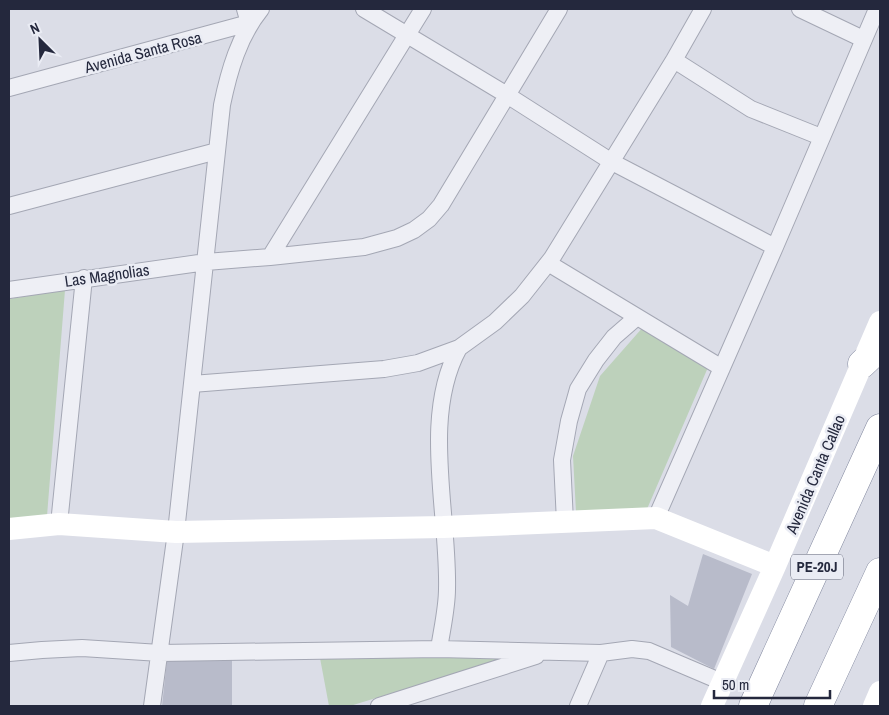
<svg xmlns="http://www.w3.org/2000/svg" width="889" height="715" font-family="'Archivo Narrow',sans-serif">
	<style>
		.green { fill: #bdd1bb }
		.building { fill: #b8bbca }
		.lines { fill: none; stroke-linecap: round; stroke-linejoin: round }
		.street-casing { stroke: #a4a7b4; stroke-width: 18 }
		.highway-casing { stroke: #81879e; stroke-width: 29 }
		.street { stroke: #eeeff5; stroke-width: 16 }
		.secondary { stroke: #fff; stroke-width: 22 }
		.highway { stroke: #fff; stroke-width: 28 }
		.labels { text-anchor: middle; stroke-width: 5; stroke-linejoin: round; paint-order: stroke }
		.shield { fill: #eaecf4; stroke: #5f6374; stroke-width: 1 }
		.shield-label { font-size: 15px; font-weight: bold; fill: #24283d }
		.street-label { font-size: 16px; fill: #24283d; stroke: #eaecf4 }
	</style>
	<rect width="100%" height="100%" fill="#dbdde7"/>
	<path class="green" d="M65,290L47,516L9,519V299Z
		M644,326L709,365L647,509L576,512L573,456L600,376Z
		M320,658H506L350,706H329Z"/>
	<path class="building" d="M703,554L752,574L714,669L671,647L670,595L688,606Z
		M232,659V706H162L167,660Z"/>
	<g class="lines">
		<g class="street-casing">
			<path id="street" d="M364,9L507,95L612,162L775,247
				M800,9L863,39
				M674,60L751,109L821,137
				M9,88L249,23L245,9
				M9,206L217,151
				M270,257L423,9
				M548,263L722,368
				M9,290L206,262L270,257L364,247L397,238L414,230L429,219L441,205L559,9
				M192,384L384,369L418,363L459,348L495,322L522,296L552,258L674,60L703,9
				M656,518L775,247L877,9
				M565,522L562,460L569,421L578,389L596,360L614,337L637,317
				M59,524L84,278
				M439,649C442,629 447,608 447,589C449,513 421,417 459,348
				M9,653L42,650L82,648L160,653L439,649L601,653L632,649L649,651L722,682
				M152,706L176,532L222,105C229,71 239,36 261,9
				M379,706L536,656
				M578,706L601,653"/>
		</g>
		<g class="highway-casing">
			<path id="highway" d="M862,364L880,347
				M753,706L880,428
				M818,706L880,572"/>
		</g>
		<use href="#street" class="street"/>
		<path class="secondary" d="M9,529L59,524L176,532L443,527L656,518L775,566
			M712,706L775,566L880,322
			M874,706L880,692"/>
		<use href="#highway" class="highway"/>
	</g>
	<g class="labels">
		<rect class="shield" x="791" y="554.5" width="52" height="25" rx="4"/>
		<g class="shield-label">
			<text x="817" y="572">PE-20J</text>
		</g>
		<g class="street-label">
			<text transform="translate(143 52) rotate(-15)" y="6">Avenida Santa Rosa</text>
			<text transform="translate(107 275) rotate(-8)" y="6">Las Magnolias</text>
			<text transform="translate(815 474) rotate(-67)" y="6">Avenida Canta Callao</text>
		</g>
	</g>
	<rect width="889" height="715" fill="none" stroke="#24283d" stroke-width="20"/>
	<g transform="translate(40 40) rotate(336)" stroke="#eaecf4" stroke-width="4" paint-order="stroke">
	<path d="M0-4L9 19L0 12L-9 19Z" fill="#24283d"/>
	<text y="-8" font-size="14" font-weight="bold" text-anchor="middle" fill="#24283d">N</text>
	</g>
	<path d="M714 690v8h116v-8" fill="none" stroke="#24283d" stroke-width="2.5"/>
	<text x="722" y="690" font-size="15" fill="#24283d" stroke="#eaecf4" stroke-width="4" paint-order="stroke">50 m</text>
</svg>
